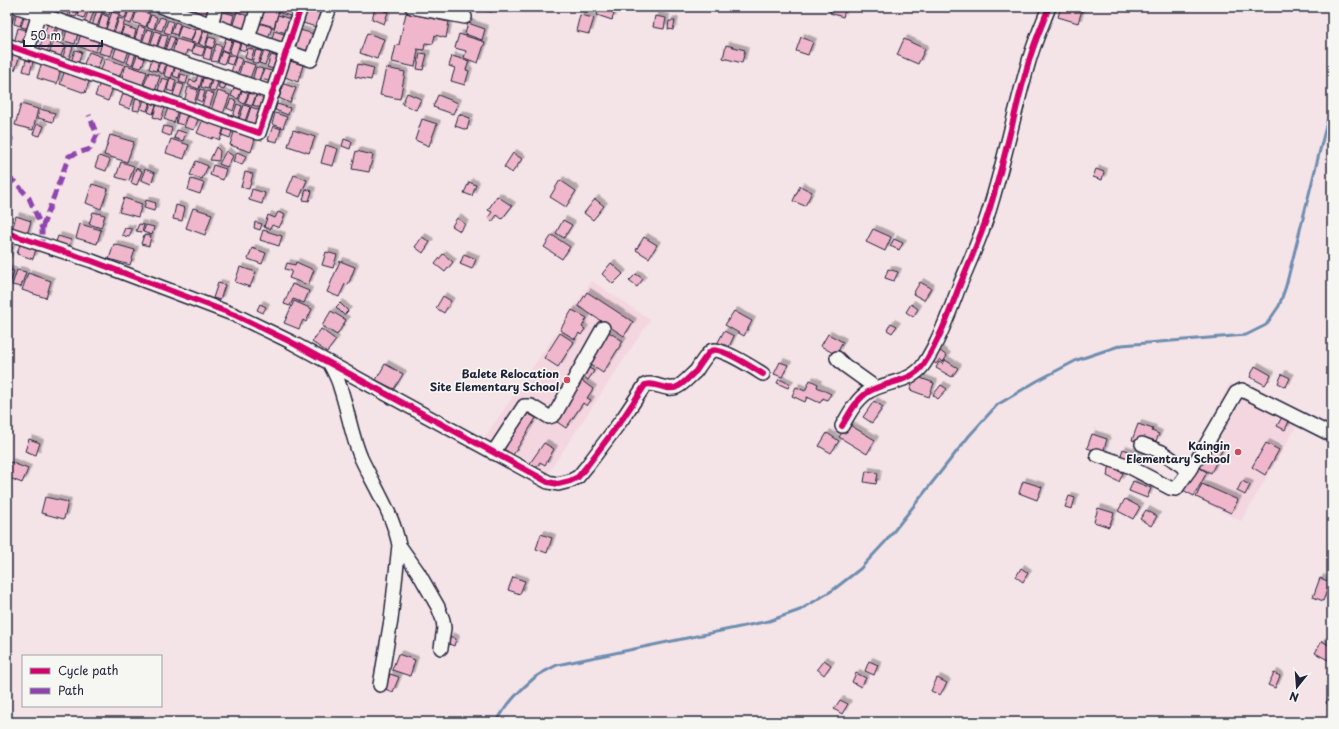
<svg xmlns="http://www.w3.org/2000/svg" width="1339" height="729" font-family="'Playpen Sans',sans-serif">
	<style>
		.built { fill: #f3d6df }
		.lines { fill: none; stroke-linecap: round; stroke-linejoin: round }
		.stream { stroke: #6e8db0; stroke-width: 3 }
		.building { fill: #f0b7cc; stroke: #22223b; filter: url(#shadow) }
		.minor-casing { stroke: #22223b; stroke-width: 16 }
		.minor { stroke: #f6f6f2; stroke-width: 13 }
		.quiet { stroke: #8e44ad; stroke-width: 5; stroke-dasharray: 10 5; stroke-linecap: butt }
		.cycleway-casing { stroke: #f6f6f2; stroke-width: 8 }
		.cycleway { stroke: #d6006c; stroke-width: 6 }
		.poi-dot { fill: #d1495b; stroke: #f6f6f2; stroke-width: 1.5 }
		.labels { text-anchor: middle; stroke-width: 3.5; stroke-linejoin: round; paint-order: stroke }
		.poi-label { font-size: 11px; font-weight: bold; fill: #22223b; stroke: #f6f6f2; text-anchor: end }
	</style>
	<defs>
		<filter id="shadow"><feDropShadow dx="3.5" dy="-3.5" stdDeviation="0" flood-color="#0004"/></filter>
	</defs>
	<rect width="100%" height="100%" fill="#f4e3e7"/>
	<filter id="ink" filterUnits="userSpaceOnUse"><feTurbulence type="fractalNoise" baseFrequency=".025" numOctaves="2"/><feDisplacementMap in="SourceGraphic" scale="8" xChannelSelector="R" yChannelSelector="G"/><feConvolveMatrix kernelMatrix="1 2 1 2 8 2 1 2 1" color-interpolation-filters="sRGB"/></filter>
	<g filter="url(#ink)">
		<path class="built" d="M592,281L650,320L546,476L483,440Z
			M1230,383L1302,417L1241,521L1176,488Z"/>
		<g class="lines">
			<path class="stream" d="M497,722C505,705 519,691 533,679C540,673 550,669 557,665L769,621L800,610L833,590L860,569L886,541L969,436L997,405L1037,381L1077,360L1122,345L1246,335L1266,325L1279,306L1286,286L1332,102"/>
		</g>
		<path class="building" d="M52,7H62L59,15L51,12Z
			M65,7H71L68,16L62,14Z
			M72,7H79L76,17L70,16Z
			M80,7H88L84,18L78,16Z
			M105,7H112L109,15L103,13Z
			M122,7H129L125,18L119,16Z
			M130,7L136,9L131,24L125,22Z
			M196,7H204L210,9L207,19L194,14Z
			M222,7H238L236,14L221,9Z
			M263,7H280L274,27L258,22Z
			M282,7H297L294,17L280,13Z
			M308,7L321,9L316,27L303,23Z
			M476,7H493L492,12L476,9Z
			M600,7H616L612,20L597,15Z
			M832,7H846L843,17L830,13Z
			M1061,7H1083L1078,23L1058,17Z
			M375,8L388,12L384,24L372,19Z
			M7,9L15,11L12,23L7,22Z
			M89,9L94,11L89,25L84,23Z
			M97,10L102,12L97,27L92,26Z
			M137,10L150,14L146,27L133,22Z
			M17,11L24,13L20,26L14,24Z
			M220,11L234,15L231,27L216,23Z
			M112,12L119,14L113,32L106,29Z
			M237,12L248,16L244,30L232,27Z
			M406,13L449,22L446,38L435,35L433,44L425,43L424,50L417,49L418,50L415,67L392,62L396,45H399Z
			M25,14L33,16L30,29L21,27Z
			M102,14L109,17L105,31L98,29Z
			M151,15L157,17L154,29L147,27Z
			M278,15L293,20L289,34L274,29Z
			M580,15L594,18L589,34L576,31Z
			M655,16L666,18L664,29L653,27Z
			M160,17L166,19L162,31L155,29Z
			M119,18L125,20L120,35L114,33Z
			M49,20L57,23L52,38L44,35Z
			M168,20L173,22L170,34L164,32Z
			M669,21H675L673,30L668,29Z
			M175,22L180,24L177,35L171,33Z
			M258,23L272,27L268,39L254,35Z
			M468,23L485,29L482,40L465,34Z
			M58,25L65,27L61,41L55,39Z
			M181,25L195,30L191,41L177,37Z
			M124,26L136,30L133,42L120,38Z
			M139,26L145,28L141,43L134,41Z
			M18,28L30,31L25,47L14,43Z
			M67,29L78,33L75,44L64,41Z
			M147,29L153,31L149,45L142,43Z
			M196,29L203,30L198,44L191,42Z
			M300,30L314,34L307,53L294,48Z
			M155,31L161,33L156,48L150,46Z
			M204,31L209,33L205,47L199,44Z
			M274,31L287,35L284,46L271,42Z
			M367,33L384,39L377,59L360,53Z
			M81,34L99,40L96,52L77,46Z
			M162,34L168,35L164,50L157,48Z
			M459,34L485,42L478,63L464,58L466,51L455,48Z
			M170,36L175,38L170,52L165,50Z
			M43,37L51,40L47,53L39,51Z
			M209,37L216,39L213,48L206,46Z
			M801,37L813,42L808,55L796,51Z
			M226,38L232,40L228,52L222,50Z
			M103,39L115,42L111,56L99,53Z
			M176,39L194,44L191,52L187,50L185,58L172,54Z
			M904,39L925,49L918,64L897,55Z
			M54,41L65,45L60,58L49,54Z
			M233,41L240,43L236,56L229,53Z
			M118,43L130,47L125,62L113,57Z
			M241,43L247,45L245,51L239,49Z
			M216,44L222,46L217,62L211,61Z
			M67,45L73,47L68,61L62,59Z
			M194,45L205,48L202,56L192,53Z
			M726,45L745,50L742,63L723,58Z
			M206,47L212,49L210,60L203,58Z
			M132,48L137,50L132,65L127,63Z
			M248,48L254,50L251,60L245,58Z
			M75,50L82,52L78,64L71,62Z
			M256,50L262,51L258,64L252,62Z
			M222,51L228,53L224,64L218,62Z
			M264,51L270,53L265,65L259,63Z
			M89,52L102,57L96,71L83,66Z
			M13,53L20,55L15,70L8,68Z
			M420,53L427,54L423,70L417,69Z
			M137,55L145,59L141,68L133,66Z
			M228,55L235,57L232,65L226,63Z
			M271,55L281,58L276,70L267,67Z
			M452,56L469,61L466,70L469,71L465,85L451,81L455,68L449,66Z
			M236,57L242,59L237,74L231,72Z
			M105,58L124,65L118,80L100,73Z
			M152,58L159,61L156,71L149,69Z
			M161,59L167,61L163,74L157,71Z
			M26,60L33,62L30,73L23,71Z
			M243,61L255,65L249,81L238,77Z
			M290,61L303,65L298,82L285,77Z
			M42,62L61,67L57,84L37,78Z
			M167,64L175,66L171,78L164,76Z
			M176,64L182,65L179,78L173,76Z
			M358,64L374,68L371,80L355,77Z
			M126,65L147,72L142,87L121,80Z
			M256,67L263,69L258,83L252,81Z
			M386,68L405,72L400,99L380,95Z
			M264,69L275,72L272,82L261,79Z
			M65,70L90,79L85,93L60,84Z
			M149,72L160,76L155,91L143,88Z
			M198,73L203,75L199,89L188,85L190,80L196,82Z
			M181,74L188,76L186,84L179,82Z
			M162,78L169,80L164,96L157,93Z
			M170,78L176,80L173,92L167,90Z
			M203,78L211,79L208,89L201,87Z
			M213,78L219,79L215,92L209,90Z
			M221,79L227,81L224,90L218,88Z
			M101,80L114,85L108,101L95,96Z
			M177,83L184,85L179,100L172,98Z
			M236,83L243,86L238,99L231,96Z
			M284,84L296,88L290,103L279,98Z
			M188,87L198,90L194,104L184,102Z
			M243,87L250,89L244,104L239,101Z
			M200,89L205,91L202,102L197,100Z
			M251,90L257,92L252,106L245,104Z
			M124,91L135,94L130,109L119,105Z
			M207,91L214,94L209,109L202,106Z
			M218,91L230,95L223,114L211,110Z
			M258,92L268,96L263,109L253,105Z
			M407,93L421,99L416,110L402,104Z
			M438,95L458,103L453,114L433,107Z
			M136,97L142,98L139,111L133,110Z
			M144,99L150,102L147,111L141,109Z
			M231,99L236,101L233,111L227,108Z
			M151,103L156,105L153,114L148,112Z
			M21,104L38,109L33,130L15,125Z
			M157,104L165,107L161,120L153,117Z
			M237,104L242,106L238,118L233,116Z
			M277,104L290,108L288,115L275,110Z
			M169,105L178,109L174,123L164,119Z
			M244,105L250,107L245,121L239,119Z
			M251,107L262,111L257,126L246,122Z
			M40,109L55,113L53,122L38,118Z
			M179,111L187,115L183,125L176,123Z
			M275,113L287,117L283,128L272,124Z
			M189,114L199,117L194,130L184,127Z
			M459,114L470,118L467,130L455,126Z
			M204,117L224,127L220,140L213,137L212,139L197,133Z
			M422,119L437,124L429,146L415,140Z
			M37,124L44,126L40,136L33,134Z
			M226,125L233,128L230,138L222,135Z
			M164,126L172,128L170,136L162,133Z
			M273,126L281,129L277,142L268,140Z
			M235,129L256,136L251,152L230,145Z
			M177,130L186,133L183,141L174,138Z
			M293,130L315,137L309,153L288,146Z
			M110,135L134,142L127,162L104,155Z
			M171,139L189,145L184,159L166,153Z
			M344,139L352,142L350,149L342,146Z
			M326,145L338,149L333,166L321,163Z
			M216,147L220,151L219,161L210,160Z
			M226,151L233,156L227,167L219,164Z
			M356,151L373,155L369,172L352,169Z
			M237,152L246,156L242,165L233,161Z
			M513,153L522,159L512,173L504,167Z
			M99,156L110,160L106,171L95,167Z
			M196,161L208,166L202,179L190,175Z
			M121,162L134,166L129,181L116,177Z
			M213,165L226,169L223,180L210,175Z
			M136,168L142,171L137,185L131,183Z
			M145,169L155,173L151,184L141,180Z
			M1096,169L1104,172L1102,180L1093,177Z
			M245,172L253,174L249,189L241,187Z
			M294,175L307,180L300,197L287,192Z
			M191,179L204,183L200,194L188,190Z
			M560,180L576,191L566,207L550,197Z
			M469,182L476,185L472,196L464,193Z
			M92,184L108,189L101,209L86,203Z
			M800,186L812,192L805,206L793,201Z
			M252,189L265,193L262,204L249,200Z
			M306,189L312,191L309,201L303,200Z
			M497,196L512,206L502,219L497,215L492,222L488,218L492,212L488,210Z
			M124,198L142,204L138,217L119,212Z
			M595,199L604,206L593,220L584,213Z
			M146,200L156,203L154,211L144,208Z
			M176,205L185,208L182,221L173,219Z
			M193,208L212,214L205,235L186,228Z
			M93,212L105,215L101,228L89,224Z
			M278,212L285,215L279,228L272,225L270,229L264,227L268,215L275,218Z
			M16,216L31,221L27,235L12,230Z
			M457,218L465,224L460,231L452,226Z
			M563,220L572,225L564,238L556,233Z
			M255,222L262,224L260,230L254,228Z
			M80,224L101,230L97,244L76,238Z
			M139,224L144,225L142,232L136,231Z
			M146,225L154,227L152,235L143,232Z
			M125,228L132,229L129,237L122,235Z
			M873,229L891,237L885,251L866,242Z
			M263,230L282,236L279,246L260,240Z
			M144,235L151,236L149,246L141,244Z
			M552,235L570,247L562,259L544,247Z
			M58,236L71,240L67,253L54,248Z
			M422,237L430,242L423,253L415,247Z
			M644,237L657,245L649,258L636,250Z
			M894,239L903,243L899,250L890,246Z
			M20,244L36,249L33,259L17,254Z
			M114,244L135,250L130,265L109,259Z
			M7,246L12,247L8,261H7Z
			M252,248L266,253L262,264L248,259Z
			M326,252L337,255L333,268L322,265Z
			M443,254L453,262L445,272L435,264Z
			M464,254L476,259L472,269L460,264Z
			M340,261L355,267L348,285L345,284L339,297L327,292Z
			M296,262L314,270L308,285L289,278L292,271L285,269L287,263L295,265Z
			M611,263L623,274L613,284L602,274Z
			M240,267L256,272L250,287L235,282Z
			M7,269L14,271L10,284L7,283Z
			M888,269L898,272L894,281L885,278Z
			M17,270L26,272L21,287L12,285Z
			M28,273L51,281L46,298L22,290Z
			M636,274L643,279L637,287L629,281Z
			M920,282L931,288L924,300L913,294Z
			M218,283L225,285L220,300L213,298Z
			M292,284L309,291L304,303L293,299L290,306L284,304Z
			M587,292L633,322L624,336L578,306Z
			M443,296L451,301L444,313L436,308Z
			M294,301L312,309L306,322L303,320L299,329L284,323Z
			M340,303L348,311L344,315L336,307Z
			M260,304L266,307L263,313L257,310Z
			M911,304L918,309L913,317L906,312Z
			M572,310L587,318L582,327L585,329L581,335L579,333L575,339L560,330Z
			M331,311L346,320L337,335L322,326Z
			M734,311L752,321L744,336L725,325Z
			M891,323L897,326L892,333L887,330Z
			M321,329L336,340L327,352L312,342Z
			M607,331L623,341L603,373L586,362Z
			M724,331L734,336L728,349L717,344Z
			M560,333L574,342L558,367L544,358Z
			M828,334L843,342L836,355L821,346Z
			M936,348L947,356L943,362L940,359L936,364L929,359Z
			M945,360L958,368L952,377L936,368L939,362L943,364Z
			M780,362L788,365L782,377L774,374Z
			M385,364L403,374L394,389L376,380Z
			M1255,366L1271,375L1265,385L1250,377Z
			M587,367L594,371L588,380L582,375Z
			M1282,374L1290,378L1286,387L1278,383Z
			M915,376L934,383L929,397L910,390Z
			M779,379L790,384L788,388L777,383Z
			M581,380L593,389L587,398L591,400L587,406L583,403L566,428L554,420Z
			M810,380L818,384L817,387L831,394L827,400L823,398L820,403L807,397L805,402L792,396L796,387L805,391Z
			M941,385L947,389L938,399L933,395Z
			M874,401L883,407L872,423L863,417Z
			M525,412L536,418L513,455L502,448Z
			M1282,417L1289,421L1285,430L1277,426Z
			M848,424L875,440L867,454L839,437Z
			M1138,424L1153,429L1152,431L1159,434L1156,441L1149,439L1148,445L1132,440Z
			M827,433L839,441L831,453L819,446Z
			M1092,434L1107,439L1103,453L1087,448Z
			M29,439L40,443L36,455L25,451Z
			M1211,442L1223,448L1211,473L1199,467Z
			M544,443L554,449L545,465L540,462L535,470L528,466Z
			M1266,443L1279,450L1265,475L1252,467Z
			M1123,449L1143,457L1139,466L1120,458Z
			M10,462L28,469L22,483L7,477V469Z
			M1111,462L1120,466L1118,471L1123,473L1119,482L1107,476Z
			M1194,465L1207,472L1194,496L1181,489Z
			M866,471L878,473L876,484L864,482Z
			M1023,481L1042,487L1037,500L1019,493Z
			M1133,481L1151,488L1147,498L1129,491Z
			M1242,481L1250,485L1245,495L1237,491Z
			M1202,484L1238,500L1231,513L1196,497Z
			M1069,496L1075,498L1072,509L1065,507Z
			M45,497L68,502L64,519L41,513Z
			M1125,499L1140,507L1133,519L1118,511Z
			M1098,508L1114,513L1109,527L1094,522Z
			M1146,510L1157,516L1151,526L1140,519Z
			M541,534L552,538L547,553L536,549Z
			M1021,568L1028,573L1023,582L1016,577Z
			M513,577L525,581L520,594L508,590Z
			M1320,578L1330,582L1323,601L1313,597Z
			M450,636L456,639L454,646L447,643Z
			M1322,641L1332,647V657L1330,661L1315,653Z
			M398,654L415,660L410,676L392,670Z
			M824,660L831,665L824,675L817,669Z
			M869,661L878,665L874,675L865,671Z
			M856,673L866,678L861,687L852,682Z
			M1274,673L1280,676L1275,688L1268,685Z
			M390,674L399,677L393,692L385,689Z
			M937,678L947,683L940,695L931,691Z
			M1332,690V706L1326,703Z
			M840,700L848,704L842,714L834,709Z"/>
		<g class="lines">
			<g class="minor-casing">
				<path id="minor" d="M18,7L273,93
					M162,7L311,60L330,7
					M412,7L465,17
					M211,24L216,7
					M248,38L258,7
					M7,45L259,133L301,7
					M27,52L41,7
					M7,233L92,261L235,315L289,341L548,482L558,484L570,481L578,477L587,466L623,418L645,385C655,381 666,392 677,387C684,384 690,376 696,371C699,366 708,353 711,351C718,345 755,369 763,374
					M837,358L844,365L876,388
					M330,364C334,372 338,379 340,387C348,410 351,435 361,458C374,486 393,514 399,545L391,620L380,685
					M842,426C849,414 856,400 868,392C885,381 912,383 924,364C939,341 949,313 959,287C969,263 980,239 988,214C1004,164 1014,112 1029,61C1034,43 1042,25 1049,7
					M1142,444L1162,452L1189,471
					M493,453L524,406H531L549,417L552,416L555,414L603,328
					M1097,455L1126,465L1170,488L1176,489L1200,455L1236,393L1242,390L1332,435
					M399,545L418,572L438,607L443,620L444,628L441,648"/>
			</g>
			<use href="#minor" class="minor"/>
			<path class="quiet" d="M7,146L11,139L7,129
				M7,177L15,182L29,198L42,228V245
				M42,228L69,156L90,149L97,135L89,115"/>
			<g class="cycleway-casing">
				<path id="cycleway" d="M7,45L259,133L301,7
					M7,233L92,261L235,315L289,341L548,482L558,484L570,481L578,477L587,466L623,418L645,385C655,381 666,392 677,387C684,384 690,376 696,371C699,366 708,353 711,351C718,345 755,369 763,374
					M842,426C849,414 856,400 868,392C885,381 912,383 924,364C939,341 949,313 959,287C969,263 980,239 988,214C1004,164 1014,112 1029,61C1034,43 1042,25 1049,7"/>
			</g>
			<use href="#cycleway" class="cycleway"/>
		</g>
	</g>
	<g class="poi-dot">
		<circle cx="567" cy="380" r="4"/>
		<circle cx="1238" cy="452" r="4"/>
	</g>
	<g class="labels">
		<g class="poi-label">
			<text x="559" y="378">Balete Relocation<tspan x="559" dy="13">Site Elementary School</tspan></text>
			<text x="1230" y="450">Kaingin<tspan x="1230" dy="13">Elementary School</tspan></text>
		</g>
	</g>
	<rect width="1339" height="729" fill="none" stroke="#f6f6f2" stroke-width="24"/>
	<rect x="12" y="12" width="1315" height="705" fill="none" stroke="#22223b" stroke-width="1.5" filter="url(#ink)"/>
	<rect x="22" y="655" width="140" height="52" fill="#f6f6f2" stroke="#a1a1a9"/>
	<rect x="30" y="668" width="20" height="6" fill="#d6006c" stroke="#a1a1a9"/>
	<text x="58" y="675" font-size="12" fill="#22223b">Cycle path</text>
	<rect x="30" y="688" width="20" height="6" fill="#8e44ad" stroke="#a1a1a9"/>
	<text x="58" y="695" font-size="12" fill="#22223b">Path</text>
	<g transform="translate(1297 687) rotate(197)" stroke="#f6f6f2" stroke-width="3" paint-order="stroke">
	<path d="M0-3L7 15L0 10L-7 15Z" fill="#22223b"/>
	<text y="-6" font-size="11" font-weight="bold" text-anchor="middle" fill="#22223b">N</text>
	</g>
	<path d="M24 40v6h78v-6" fill="none" stroke="#22223b" stroke-width="2"/>
	<text x="30" y="40" font-size="12" fill="#22223b" stroke="#f6f6f2" stroke-width="3" paint-order="stroke">50 m</text>
</svg>
